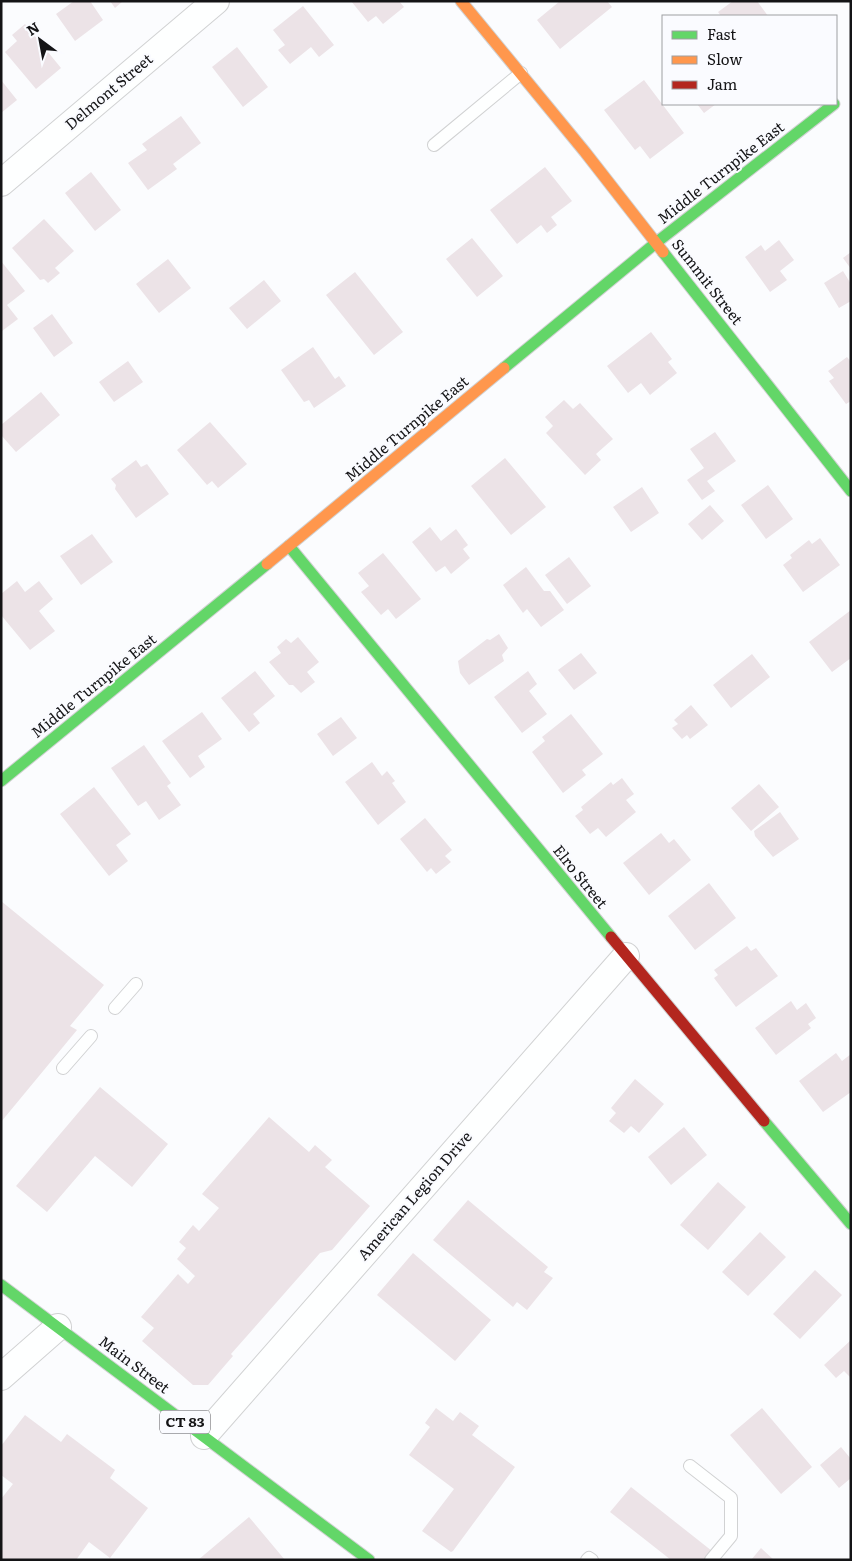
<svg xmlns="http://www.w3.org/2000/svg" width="852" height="1561" font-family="Literata,serif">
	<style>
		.building { fill: #ece3e7 }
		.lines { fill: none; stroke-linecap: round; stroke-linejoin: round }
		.lane-casing { stroke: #d1d2d3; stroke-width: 14 }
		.street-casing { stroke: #d1d2d3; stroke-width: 28 }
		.fast-casing { stroke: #d1d2d3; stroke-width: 13 }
		.slow-casing { stroke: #d1d2d3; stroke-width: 13 }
		.jam-casing { stroke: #d1d2d3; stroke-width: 13 }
		.lane { stroke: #feffff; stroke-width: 12 }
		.street { stroke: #feffff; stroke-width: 26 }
		.fast { stroke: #63d668; stroke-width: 11 }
		.slow { stroke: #ff974d; stroke-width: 11 }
		.jam { stroke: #b3261e; stroke-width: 11 }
		.labels { text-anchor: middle; stroke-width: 4; stroke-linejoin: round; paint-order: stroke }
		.shield { fill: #fafbff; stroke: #59595c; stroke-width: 1 }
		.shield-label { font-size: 14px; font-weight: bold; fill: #141416 }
		.street-label { font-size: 15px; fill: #141416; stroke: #fafbff }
	</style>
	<rect width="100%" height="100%" fill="#fbfcfe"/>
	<path class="building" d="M74,1H90L103,20L75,41L56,14Z
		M110,1H123L115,8Z
		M351,1H399L404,7L383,24L376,16L368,22Z
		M560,1H607L612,7L560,49L537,20Z
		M733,1H757L768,16H721L718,12Z
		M303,6L334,45L319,57L311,47L290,64L278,50L285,45L273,30Z
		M25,24L61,68L36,89L5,52L17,41L12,35Z
		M237,47L268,87L243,107L212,67Z
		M1,80L17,100L1,113Z
		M644,80L684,133L650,159L640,146L635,150L604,110Z
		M697,104H716L704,113Z
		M181,116L201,143L173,164L177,169L148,190L128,163L147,150L142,144Z
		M545,167L572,201L551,217L557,225L547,233L541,225L517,244L490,210Z
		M91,172L121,210L95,231L65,193Z
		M44,219L74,251L55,268L60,273L48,283L44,279L40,280L12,248Z
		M472,238L503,276L477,297L446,259Z
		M779,240L794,260L780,271L787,280L770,292L745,257L761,245L765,251Z
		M851,252V269L843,258Z
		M168,259L191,288L159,313L136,284Z
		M1,261L25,291L7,305L18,319L2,331Z
		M843,271L851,284V301L839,308L824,283Z
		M355,272L403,332L374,355L326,295Z
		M264,280L281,301L247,329L229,308Z
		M52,314L73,343L54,357L33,328Z
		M651,332L672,359L668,362L677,373L650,395L641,383L628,393L607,366Z
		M313,347L335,379L339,376L346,386L314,408L309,400L304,402L281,370Z
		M847,357L851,362V401L846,404L829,381L834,378L828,371Z
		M128,361L143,382L114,402L99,382Z
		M41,392L60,415L16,452L1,435V425Z
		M564,400L573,409L580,403L613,439L596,454L601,460L585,475L546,433L553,426L545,417Z
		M210,422L247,464L218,488L212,481L207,485L177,450Z
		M715,432L736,461L707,481L715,491L702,500L687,480L704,468L690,449Z
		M505,458L546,507L511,535L471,486Z
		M136,460L141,467L147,464L169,494L136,518L115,489L116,485L111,479Z
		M768,485L793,519L766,539L741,505Z
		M642,487L659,513L631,532L613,507Z
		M710,505L724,521L702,540L688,524Z
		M430,527L441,541L456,529L468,545L463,549L470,558L451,574L445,566L436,572L412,542Z
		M92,534L113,562L81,585L60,556Z
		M820,538L840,565L803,592L783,565L792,558L790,555L809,540L812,544Z
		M383,553L421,599L396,619L388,609L381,615L361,592L369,586L358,573Z
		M569,557L591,586L567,604L545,575Z
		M526,567L544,591H550L564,610L541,627L527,609L523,613L503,585Z
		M17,581L25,592L39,581L53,599L39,611L55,631L30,650L1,615V594Z
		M851,610V658L832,672L809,642Z
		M499,634L508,648L502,655L504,661L469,685L460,673L458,661L487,639L490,640Z
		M298,637L319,662L307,672L315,682L301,693L293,685H289L269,662L281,653L277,647L286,639L291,643Z
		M581,653L597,673L574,690L558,670Z
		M752,654L770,677L731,708L713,685Z
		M255,671L275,696L253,714L260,723L249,732L221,698Z
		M528,671L537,684L529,691L547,714L522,733L494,697Z
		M691,705L708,725L690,739L687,735L682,739L672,728L678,724L674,720Z
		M202,712L222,739L198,756L205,767L190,778L162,741Z
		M571,714L603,754L582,770L586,775L563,793L532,752L545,741L542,737Z
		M341,717L357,738L333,756L317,734Z
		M144,745L171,783L167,786L181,805L159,820L146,801L138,806L111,768Z
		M372,762L382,776L387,771L395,781L392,783L406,802L378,825L345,782Z
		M622,778L634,794L626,800L636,812L606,837L598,828L590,834L575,816L583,810L581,807L611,782L613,785Z
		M759,784L779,807L751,831L731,808Z
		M94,787L131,834L116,845L128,861L109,876L60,814Z
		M780,812L799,839L773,857L755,836L754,831Z
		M425,818L452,850L445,856L451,862L436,874L431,868L427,872L400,839Z
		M661,833L669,843L674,839L691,860L649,895L623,863Z
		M709,883L736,918L695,950L668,916Z
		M1,901L104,985L70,1026L77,1030L1,1122Z
		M747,946L751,951L756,948L778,976L736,1007L714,978L718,975L714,970Z
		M791,1001L797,1010L806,1003L816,1018L808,1024L811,1028L776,1055L755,1028Z
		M836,1053L842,1061L851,1054V1092L823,1112L799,1081Z
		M635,1079L664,1104L639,1133L631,1126L624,1133L609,1121L616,1113L611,1108Z
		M100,1087L168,1144L132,1187L95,1156L47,1212L16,1186Z
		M269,1117L309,1152L315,1145L332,1160L325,1167L370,1206L332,1250L320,1253L231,1354L233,1356L208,1385H193L142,1341L154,1328L141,1317L178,1274L188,1284L195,1276L177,1259L186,1248L179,1242L193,1225L199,1231L219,1208L202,1194Z
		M684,1127L707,1155L671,1185L648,1157Z
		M718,1182L746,1207L708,1250L680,1225Z
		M468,1200L548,1267L544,1272L553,1278L527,1310L517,1302L513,1307L433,1240Z
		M760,1232L786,1257L748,1296L722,1272Z
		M413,1253L491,1320L455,1361L377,1295Z
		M815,1270L842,1295L800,1339L773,1314Z
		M851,1340V1378L844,1371L836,1378L824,1365Z
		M436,1408L453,1421L460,1412L479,1426L472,1435L515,1467L453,1551L451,1552L422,1531L454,1489L409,1455L430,1427L425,1423Z
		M762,1408L812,1467L781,1494L730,1435Z
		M25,1415L61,1442L67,1434L115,1470L110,1478L148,1508L110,1558L89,1542L76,1560H1V1499L13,1484L1,1475V1446Z
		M841,1447L851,1459V1478L839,1488L820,1465Z
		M631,1487L712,1551L705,1560H671L610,1512Z
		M249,1517L285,1560H198Z
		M761,1548L774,1560H751Z"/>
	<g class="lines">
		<g class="lane-casing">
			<path id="lane" d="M434,145L521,73
				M115,1008L136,984
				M63,1068L91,1036
				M690,1466L731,1498V1536L711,1560
				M587,1560L589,1558L592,1560"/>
		</g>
		<g class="street-casing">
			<path id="street" d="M1,183L216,1
				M1,1377L58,1327
				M204,1436L626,956"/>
		</g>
		<g class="fast-casing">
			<path id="fast" d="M663,252L851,491
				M504,368L657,242L834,104
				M289,546L611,937
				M1,781L267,564
				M764,1121L851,1224
				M1,1285L369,1560"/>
		</g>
		<g class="slow-casing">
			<path id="slow" d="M461,1L585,152L663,252
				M267,564L504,368"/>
		</g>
		<g class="jam-casing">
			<path id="jam" d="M611,937L764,1121"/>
		</g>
		<use href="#lane" class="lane"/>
		<use href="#street" class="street"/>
		<use href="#fast" class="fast"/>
		<use href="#slow" class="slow"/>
		<use href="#jam" class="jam"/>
	</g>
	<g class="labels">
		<rect class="shield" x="160" y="1410.5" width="50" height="23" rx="4"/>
		<g class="shield-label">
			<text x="185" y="1427">CT 83</text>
		</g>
		<g class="street-label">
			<text transform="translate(109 92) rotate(-40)" y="5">Delmont Street</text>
			<text transform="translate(721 173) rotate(-38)" y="5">Middle Turnpike East</text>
			<text transform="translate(707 282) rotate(52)" y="5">Summit Street</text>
			<text transform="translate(407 429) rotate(-40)" y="5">Middle Turnpike East</text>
			<text transform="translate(94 686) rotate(-39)" y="5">Middle Turnpike East</text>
			<text transform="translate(580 877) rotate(51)" y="5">Elro Street</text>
			<text transform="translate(415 1196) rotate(-49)" y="5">American Legion Drive</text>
			<text transform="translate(134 1365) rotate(37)" y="5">Main Street</text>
		</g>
	</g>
	<rect width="852" height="1561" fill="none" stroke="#141416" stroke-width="5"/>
	<rect x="662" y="15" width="175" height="90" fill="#fafbff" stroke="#9e9fa2"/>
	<rect x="672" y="31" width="25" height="8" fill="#63d668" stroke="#9e9fa2"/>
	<text x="707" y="40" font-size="15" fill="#141416">Fast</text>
	<rect x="672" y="56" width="25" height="8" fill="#ff974d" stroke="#9e9fa2"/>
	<text x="707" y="65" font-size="15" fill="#141416">Slow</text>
	<rect x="672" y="81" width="25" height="8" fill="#b3261e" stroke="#9e9fa2"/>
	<text x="707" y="90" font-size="15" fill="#141416">Jam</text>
	<g transform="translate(40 40) rotate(328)" stroke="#fafbff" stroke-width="4" paint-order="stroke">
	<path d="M0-4L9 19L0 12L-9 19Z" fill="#141416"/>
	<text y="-8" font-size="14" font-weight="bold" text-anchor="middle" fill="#141416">N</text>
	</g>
</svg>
